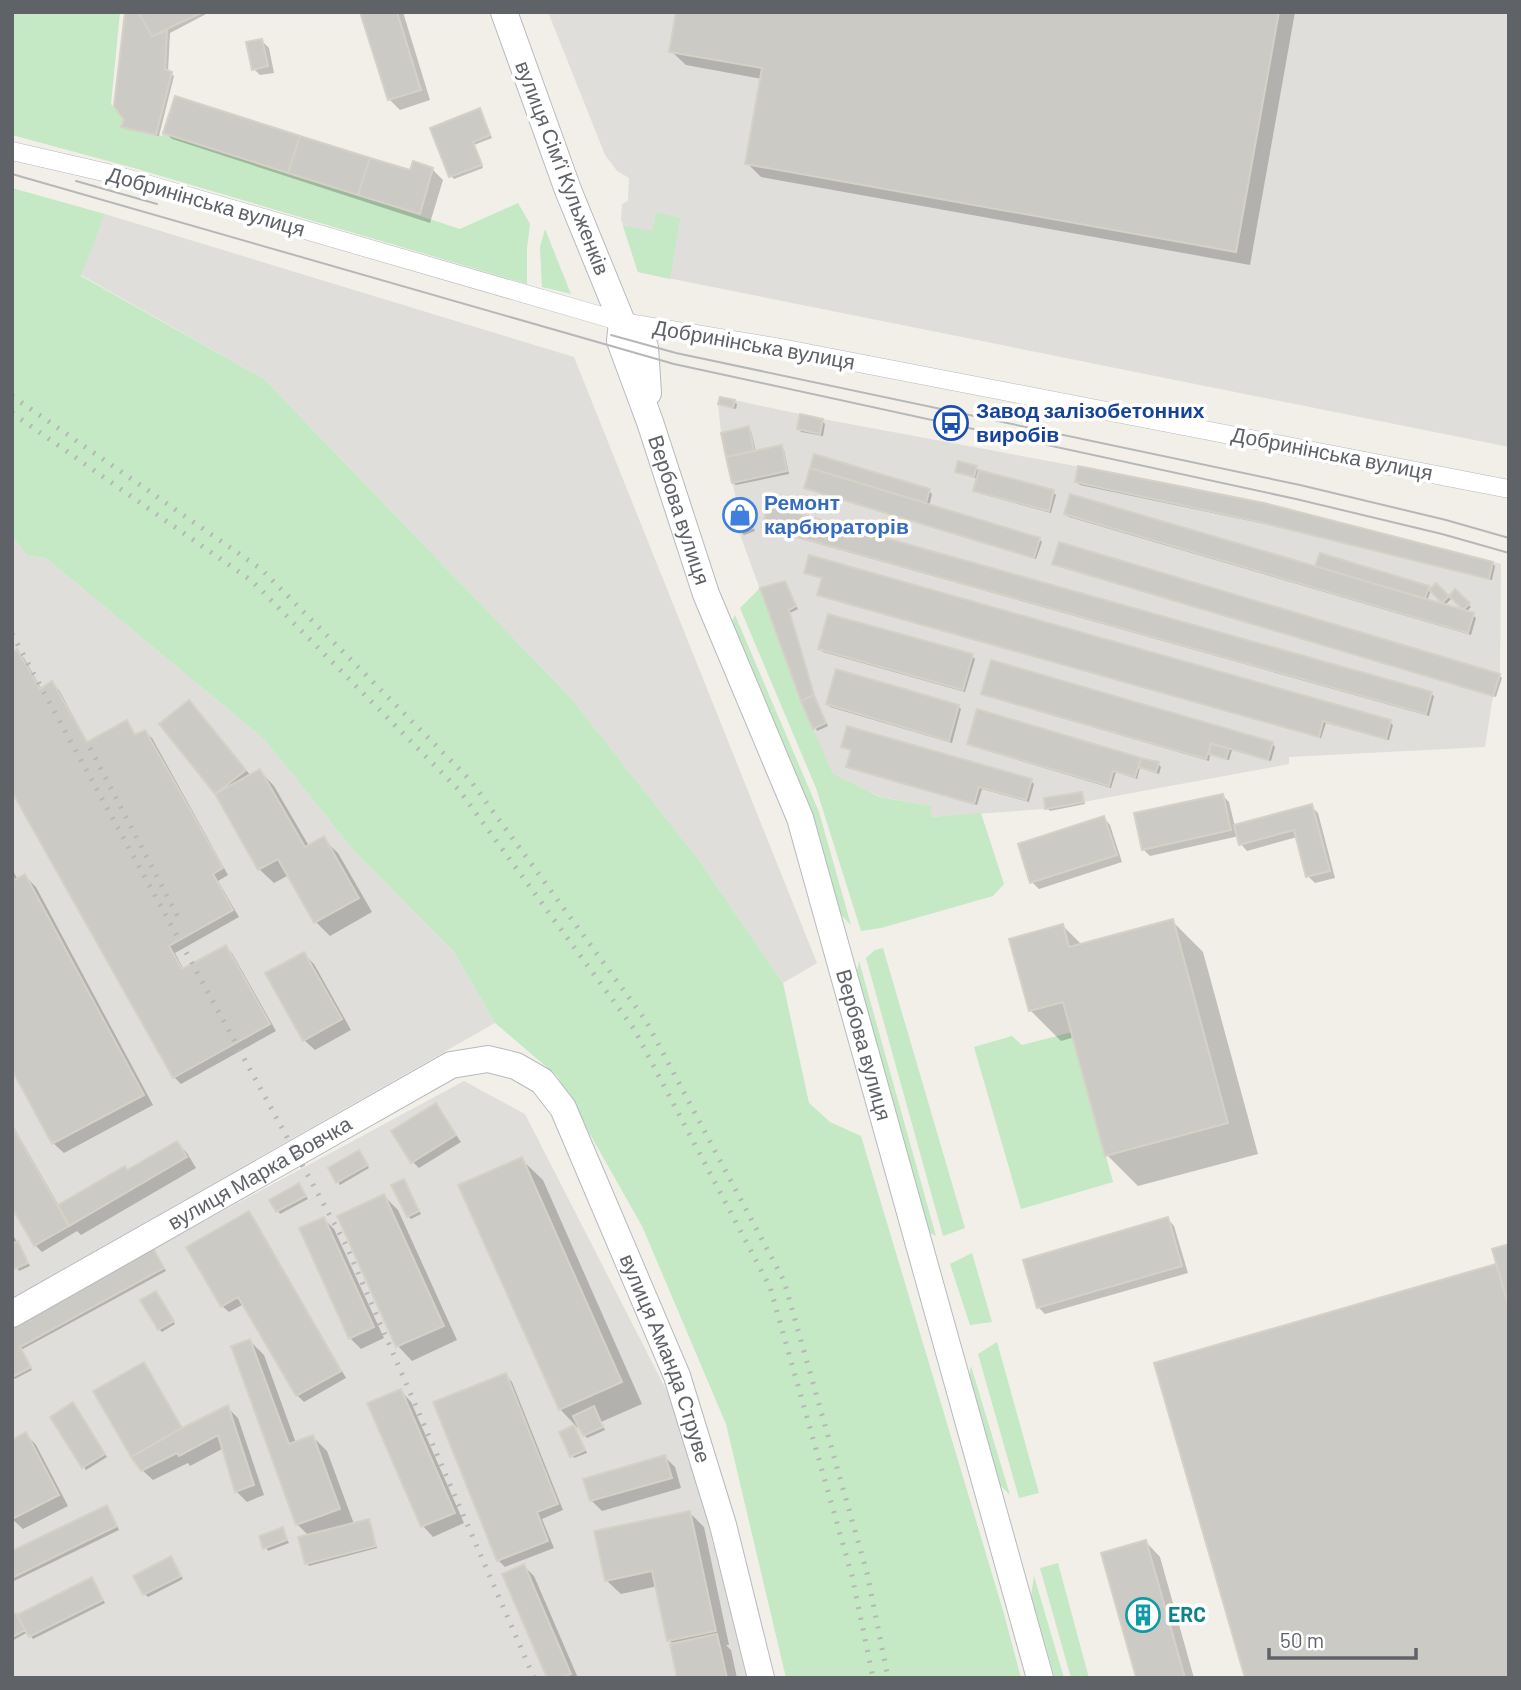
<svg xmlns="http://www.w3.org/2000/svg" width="1521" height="1690" font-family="Barlow,sans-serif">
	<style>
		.industrial { fill: #e0deda }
		.green { fill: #c5e8c5 }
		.shadow { fill: #0003 }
		.building { fill: #cccac5; stroke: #d6d1c6; stroke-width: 2 }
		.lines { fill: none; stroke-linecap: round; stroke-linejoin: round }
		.minor-casing { stroke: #b5b8bc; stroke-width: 19 }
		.secondary-casing { stroke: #b6babf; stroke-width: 28 }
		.minor { stroke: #fff; stroke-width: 18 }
		.secondary { stroke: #fff; stroke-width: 26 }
		.tram { stroke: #b6b7b8; stroke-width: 2 }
		.rail { stroke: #b6b7b8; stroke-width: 5; stroke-dasharray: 2 9; stroke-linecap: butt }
		.labels { text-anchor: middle; stroke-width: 7; stroke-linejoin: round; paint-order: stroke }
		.street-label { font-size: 21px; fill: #5f6368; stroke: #fff }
		.transit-label { font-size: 21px; font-weight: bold; fill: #164399; stroke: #fff; text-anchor: start }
		.shop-label { font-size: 21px; font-weight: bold; fill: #366cbe; stroke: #fff; text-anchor: start }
		.culture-label { font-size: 21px; font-weight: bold; fill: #0d838f; stroke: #fff; text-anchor: start }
	</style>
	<rect width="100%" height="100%" fill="#f1efe8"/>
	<path class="industrial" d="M548,12H1509V447L638,272L621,219L622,204L628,201L629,178L617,171L605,155Z
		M105,214L574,357L817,963L783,983L698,859L570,697L264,379L81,275Z
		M720,397L823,419L1183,486L1264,503L1501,564L1500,674L1493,696L1485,747L1289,757V764L1045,809L930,817L931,806L881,797L833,775L801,701L728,502L736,499L721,433L718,404Z
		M12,536L28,556L46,558L265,740L354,851L454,952L495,1023L12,1298Z
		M464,1081L525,1114L679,1415L750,1678H12V1325Z"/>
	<path class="green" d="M12,12H120L111,104L124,120L122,127L162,136L163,132L460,229L518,203L530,224L527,248V284L134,168L12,135Z
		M12,188L105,214L81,276L264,379L570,697L698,859L783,983L809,1103L830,1122L861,1136L1004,1614L1021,1678H786L726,1424L642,1226L557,1076L495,1023L454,952L354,851L265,740L46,558L28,556L12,536Z
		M656,212L680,218L670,279L638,272L623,226L653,231Z
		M545,229L571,294L542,287L540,247Z
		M760,588L801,701L833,774L880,797L931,806V817L981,813L1004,884L993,896L881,928L861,931L816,788L740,608Z
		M735,615L819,812L851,925L839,913L730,625Z
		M883,948L965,1228L943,1236L866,958L875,950Z
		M859,961L936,1236L926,1231L856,975Z
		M1072,1032L1113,1182L1021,1209L974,1047L1012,1036L1022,1045Z
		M972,1253L992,1322L970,1325L950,1264Z
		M997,1342L1039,1493L1019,1498L978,1354Z
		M971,1366L1010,1495L998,1483L968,1381Z
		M1058,1563L1089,1678H1071L1040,1568Z
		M1034,1576L1064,1678H1055L1031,1596Z"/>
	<path class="shadow" d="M127,12H210L170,33L168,72L174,76L159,136L126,129L123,126L126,120Z
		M362,12H403L430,100L400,110L389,99Z
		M678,12H1295L1250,265L761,177L747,163L762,79L686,65L671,51Z
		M262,41L269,48L274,73L260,75L254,69Z
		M479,110L492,138L474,145L483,168L454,179L451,176Z
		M165,132L411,172L432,169L443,180L430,223L172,139Z
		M734,402L737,404L736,409L720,404Z
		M822,421L825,424L823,436L801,432L799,429Z
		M748,428L751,431L756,452L781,447L784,450L789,474L736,485L733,483Z
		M816,456L929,491L932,494L929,506L1039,539L1042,542L1036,559L809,490L806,487Z
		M976,468L980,472L1053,492L1056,495L1051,513L978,493L975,490L978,479L957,471Z
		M1077,482L1492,563L1495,566L1492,580L1265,524L1080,485Z
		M741,499L755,531L744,535L741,532Z
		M1066,514L1317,569L1321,555L1428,587L1431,590L1427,601L1473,615L1476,618L1471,635L1069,517Z
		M763,527L1431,694L1434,696L1429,716L766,529Z
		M1054,563L1499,675L1502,678L1496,697L1057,566Z
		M806,572L1390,722L1393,725L1389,740L1326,723L1321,738L822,597L819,594L823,579Z
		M784,583L798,609L790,613L816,700L828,726L817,731L762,589Z
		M1436,586L1449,598L1455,592L1471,607L1467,611L1453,597L1446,604L1431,590Z
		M820,649L972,656L975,659L965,692L823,652Z
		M17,652L24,658L42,690L52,684L59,690L88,743L126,722L137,736L145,732L152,738L228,875L218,881L239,917L175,953L184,970L226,947L232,953L276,1031L181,1084L174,1077Z
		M983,693L1272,744L1275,747L1271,761L1232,750L1229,760L1210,755L1209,761L986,696Z
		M189,702L251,776L260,771L274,786L309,846L323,839L338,853L372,912L330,936L316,922L289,875L274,883L259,869L217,793L161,724Z
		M828,704L959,707L961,709L952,743L830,707Z
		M978,711L1158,764L1161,767L1159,774L1140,768L1137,779L1116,772L1111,788L971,746L969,743Z
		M848,729L1031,781L1034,784L1029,802L982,789L977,805L851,769L848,766L852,751L843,746Z
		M1081,794L1085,804L1050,811L1047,808Z
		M1223,796L1229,802L1235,827L1311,806L1318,813L1335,878L1315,883L1308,876L1297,837L1247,851L1241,844L1239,836L1150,856L1143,849Z
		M1104,818L1110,825L1122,862L1039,889L1032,882Z
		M12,869L18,880L25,876L36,887L153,1105L64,1153L53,1143L12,1067Z
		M1172,921L1203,952L1258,1154L1138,1186L1107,1155L1075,1037L1061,1041L1030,1010L1063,926L1082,945Z
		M304,954L314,964L351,1030L315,1050L304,1040Z
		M436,1105L461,1142L419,1168L413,1162Z
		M12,1124L59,1206L128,1172L177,1143L187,1153L196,1168L81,1235L77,1231L42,1252L35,1245L12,1205Z
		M362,1155L369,1168L340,1185L338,1182Z
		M521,1159L543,1180L642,1404L601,1422L605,1430L587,1438L560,1409Z
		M406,1184L421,1214L411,1219L408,1216Z
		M299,1186L308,1199L280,1214L278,1211Z
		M384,1196L398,1210L457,1340L412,1361L398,1346L339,1217Z
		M248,1213L255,1220L346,1378L304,1402L297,1395L244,1304L229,1312L222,1306Z
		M324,1219L334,1229L384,1338L361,1349L350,1338Z
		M1168,1219L1174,1226L1188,1273L1045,1314L1038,1307Z
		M12,1233L30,1266L19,1271L12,1260Z
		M156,1253L166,1271L21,1350L32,1370L15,1379L12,1376V1327Z
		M156,1293L175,1324L162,1332L159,1329Z
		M250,1341L264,1355L296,1443L313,1437L327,1451L354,1524L368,1521L371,1523L377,1548L309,1566L307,1563L309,1536L297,1524Z
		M506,1375L512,1382L563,1510L542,1519L554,1548L505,1567L498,1560Z
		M401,1391L411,1402L464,1523L433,1537L423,1526Z
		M75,1407L107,1457L86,1470L84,1467Z
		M227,1407L238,1418L264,1495L247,1502L236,1491L224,1448L190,1466L188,1463L153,1480L142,1470L183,1429Z
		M575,1427L587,1453L574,1458L561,1433Z
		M26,1434L36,1445L68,1506L23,1529L12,1519Z
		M665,1457L675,1467L681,1488L602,1511L591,1500Z
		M109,1510L119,1530L12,1582V1553Z
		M690,1513L704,1527L729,1645H726L731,1650L737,1678H679L674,1645L669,1640L658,1586L621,1594L606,1580Z
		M282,1529L289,1543L268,1551L261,1537Z
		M1146,1542L1160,1557L1194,1678H1138Z
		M171,1559L183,1579L148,1597L145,1594Z
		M524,1566L534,1576L578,1678H548Z
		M94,1582L105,1603L33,1639L28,1632L12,1641V1618Z"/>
	<path class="building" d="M125,12H138L152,36L167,31L165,69L172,72L156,135L121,127L124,120L114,106Z
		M138,12H203L152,36Z
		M360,12H397L421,90L388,100Z
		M676,12H1279L1236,252L745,164L762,68L669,52Z
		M262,39L268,66L252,70L246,42Z
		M175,96L300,136L288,173L163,133Z
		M480,108L490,135L473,142L482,165L449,177L430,128Z
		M300,136L370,158L358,195L288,173Z
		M370,158L410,170L413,161L433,168L420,214L358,195Z
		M720,397L735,400L733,408L718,404Z
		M800,414L823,419L820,434L797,429Z
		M749,426L754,451L726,457L721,433Z
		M782,445L787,471L732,483L726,457Z
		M814,454L930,489L926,503L810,468Z
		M958,461L977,466L974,477L955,472Z
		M1078,466L1264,503L1493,562L1489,579L1260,522L1075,482Z
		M810,468L1040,538L1034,558L804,488Z
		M979,470L1054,490L1049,511L973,491Z
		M1070,494L1474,613L1468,633L1064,514Z
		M742,497L753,528L739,533L728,502Z
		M768,505L1432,692L1426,714L762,527Z
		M1059,542L1500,674L1493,696L1052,564Z
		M1320,553L1429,586L1425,599L1315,566Z
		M809,555L1391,720L1386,739L1323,721L1319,737L817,595L822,578L804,573Z
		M785,581L796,606L789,610L814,695L801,701L760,588Z
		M1436,583L1449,596L1442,603L1429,590Z
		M1455,589L1470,603L1463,610L1449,596Z
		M828,614L973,654L963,690L818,649Z
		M17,649L40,689L52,681L87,742L127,720L135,735L145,730L223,868L213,874L233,910L169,946L182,969L226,945L270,1024L173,1078L12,792V652Z
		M991,660L1273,742L1268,760L1211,743L1206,759L981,694Z
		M836,669L959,705L949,741L826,704Z
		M814,695L826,723L813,729L801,701Z
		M189,700L246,770L215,794L159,724Z
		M977,709L1141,758L1135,777L1113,771L1109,786L967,744Z
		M847,726L1032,779L1026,800L979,787L974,804L846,767L851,750L841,747Z
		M1211,744L1229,749L1226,759L1209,754Z
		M1141,758L1159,762L1156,772L1139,767Z
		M260,769L305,847L324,836L359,898L314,923L278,859L258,870L215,794Z
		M1082,792L1084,802L1045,809L1044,798Z
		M1223,794L1231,830L1142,850L1134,813Z
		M1312,804L1330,871L1306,877L1294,830L1239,845L1234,825Z
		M1104,816L1117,855L1030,883L1018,844Z
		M25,874L144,1095L52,1144L12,1070V876L15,880Z
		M1173,919L1228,1123L1105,1156L1063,1002L1029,1011L1009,939L1063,924L1069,947Z
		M304,952L342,1019L303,1041L265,973Z
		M436,1103L456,1135L411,1163L391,1131Z
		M12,1126L69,1226L34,1246L12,1208Z
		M177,1141L187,1157L69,1226L58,1205L125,1166L127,1170Z
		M359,1150L368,1165L336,1183L328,1168Z
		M522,1157L622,1382L559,1410L458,1185Z
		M404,1179L419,1211L407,1217L391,1185Z
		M299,1183L306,1196L276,1212L269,1200Z
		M384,1194L444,1326L396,1347L337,1216Z
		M249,1211L341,1371L296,1396L238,1297L221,1307L186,1247Z
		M324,1217L374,1327L349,1339L299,1228Z
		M1168,1217L1182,1266L1037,1308L1023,1260Z
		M18,1241L28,1263L15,1269L12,1264V1244Z
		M1509,1244V1307L1492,1249Z
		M153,1248L164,1268L20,1347L31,1367L12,1377V1325Z
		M1496,1264L1509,1307V1678H1245L1154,1363Z
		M156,1291L174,1321L158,1330L140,1300Z
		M250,1339L289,1444L313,1435L340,1509L296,1525L231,1346Z
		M144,1362L182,1428L131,1457L93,1391Z
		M506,1373L558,1504L537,1512L548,1541L497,1561L433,1402Z
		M401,1389L455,1513L421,1527L367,1403Z
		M73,1402L105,1454L82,1468L50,1417Z
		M228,1405L254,1485L235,1492L218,1435L179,1456L177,1453L141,1471L131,1457L182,1428Z
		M594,1406L603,1427L583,1436L573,1416Z
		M574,1425L585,1450L570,1457L559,1432Z
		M26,1432L59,1495L12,1519V1440Z
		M665,1455L672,1478L590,1501L583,1479Z
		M107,1505L117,1526L12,1578V1551Z
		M690,1511L716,1631L667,1641L652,1571L605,1581L594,1531Z
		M369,1519L376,1546L305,1564L298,1537Z
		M283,1527L287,1540L263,1549L259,1536Z
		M1146,1540L1185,1678H1132L1136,1677L1101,1553Z
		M171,1556L181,1576L143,1595L133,1576Z
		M524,1564L571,1674L562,1678H547L502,1574Z
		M92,1577L103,1600L29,1637L17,1615Z
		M16,1613L25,1630L12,1637V1615Z
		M717,1634L727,1678H677L670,1644Z"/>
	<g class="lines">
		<g class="minor-casing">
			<path id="minor" d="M12,151L112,174L622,322L781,348L1509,489"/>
		</g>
		<g class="secondary-casing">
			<g id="secondary">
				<path d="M504,12L568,190L622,322L645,347L648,393"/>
				<path id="s1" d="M622,322L620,341L650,422L706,594L800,818L1040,1678"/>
				<path id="s2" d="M12,1314L451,1065L488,1059L516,1066L542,1081L563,1108L677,1376L723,1525L761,1678"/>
			</g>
		</g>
		<use href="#minor" class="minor"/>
		<use href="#secondary" class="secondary"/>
		<path class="tram" d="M12,174L674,364L1296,499L1442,534L1509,553
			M76,181L157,204
			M611,335L676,353L1300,485L1446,520L1509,538"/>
		<path class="rail" d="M12,396L261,569L470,780L646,1021L784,1281L867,1573L888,1678
			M12,413L252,581L459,790L634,1029L770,1287L852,1576L873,1678
			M12,634L346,1245L534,1678
			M90,748L181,923"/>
	</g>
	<defs>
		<g id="bus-ring" transform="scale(1.75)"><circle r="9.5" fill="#fff" stroke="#1a4fb4" stroke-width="1.5"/><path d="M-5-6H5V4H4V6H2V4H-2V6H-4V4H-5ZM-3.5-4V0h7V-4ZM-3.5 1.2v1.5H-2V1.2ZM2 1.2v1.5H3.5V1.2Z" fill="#1a4fb4"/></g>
		<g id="shop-ring" transform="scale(1.75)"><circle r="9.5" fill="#fff" stroke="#3f7fe0" stroke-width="1.5"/><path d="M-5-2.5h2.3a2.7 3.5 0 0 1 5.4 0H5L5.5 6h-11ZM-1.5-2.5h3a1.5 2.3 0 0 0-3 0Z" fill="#3f7fe0"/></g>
		<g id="building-ring" transform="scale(1.75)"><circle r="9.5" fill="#fff" stroke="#0f9aa8" stroke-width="1.5"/><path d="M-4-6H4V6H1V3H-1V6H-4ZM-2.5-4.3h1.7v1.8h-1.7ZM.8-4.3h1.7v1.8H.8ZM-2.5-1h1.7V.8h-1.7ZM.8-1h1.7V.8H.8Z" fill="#0f9aa8"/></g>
	</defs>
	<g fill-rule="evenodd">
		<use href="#bus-ring" x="951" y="423"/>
		<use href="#shop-ring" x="740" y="515"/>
		<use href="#building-ring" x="1143" y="1615"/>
	</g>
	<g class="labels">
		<g class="street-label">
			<text transform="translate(562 168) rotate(69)" y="7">вулиця Сімʼї Кульженків</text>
			<text transform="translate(206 202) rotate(16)" y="7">Добринінська вулиця</text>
			<text transform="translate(754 345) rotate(10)" y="7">Добринінська вулиця</text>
			<text transform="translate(1332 454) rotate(11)" y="7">Добринінська вулиця</text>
			<text dy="7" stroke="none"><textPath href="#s1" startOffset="198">Вербова вулиця</textPath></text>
			<text dy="7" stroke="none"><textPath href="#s1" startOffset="765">Вербова вулиця</textPath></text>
			<text dy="7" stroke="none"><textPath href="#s2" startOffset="285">вулиця Марка Вовчка</textPath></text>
			<text dy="7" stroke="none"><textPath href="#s2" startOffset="906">вулиця Аманда Струве</textPath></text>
		</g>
		<g class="transit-label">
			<text x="976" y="418">Завод залізобетонних<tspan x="976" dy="24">виробів</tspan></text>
		</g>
		<g class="shop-label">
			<text x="764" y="510">Ремонт<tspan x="764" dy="24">карбюраторів</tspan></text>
		</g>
		<g class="culture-label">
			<text x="1168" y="1622">ERC</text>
		</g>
	</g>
	<rect width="1521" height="1690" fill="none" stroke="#5f6368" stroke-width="28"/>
	<path d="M1269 1648v10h147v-10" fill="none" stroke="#5f6368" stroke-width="3.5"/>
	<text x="1280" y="1648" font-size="21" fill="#5f6368" stroke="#ffffff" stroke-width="5" paint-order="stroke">50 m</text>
</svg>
